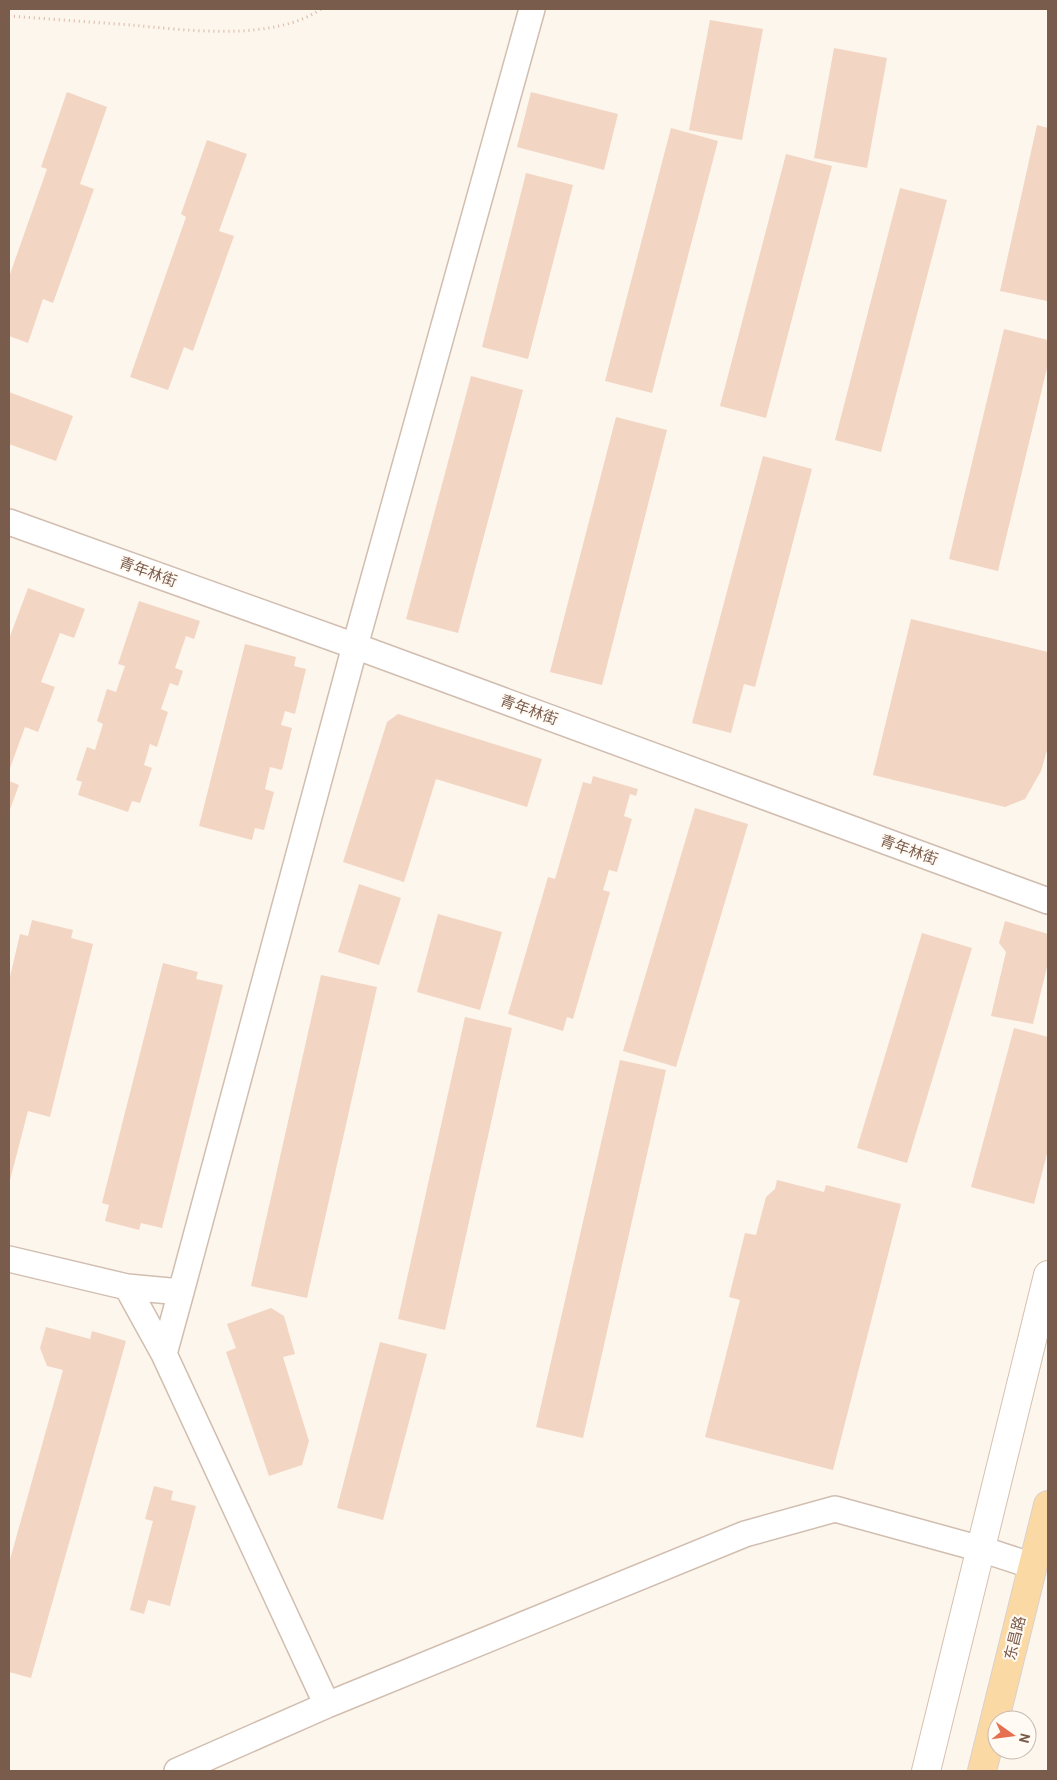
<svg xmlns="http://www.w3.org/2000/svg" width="1057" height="1780" font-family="Barlow,'Noto Sans SC',sans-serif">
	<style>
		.building { fill: #f3d5c3 }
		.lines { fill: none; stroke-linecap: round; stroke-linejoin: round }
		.street-casing { stroke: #d1beb0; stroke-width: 28 }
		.secondary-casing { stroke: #d6c0b0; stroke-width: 30 }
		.primary-casing { stroke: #dad1cd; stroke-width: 30 }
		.path { stroke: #d9b8a5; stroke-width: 3; stroke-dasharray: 1 4; stroke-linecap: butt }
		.street { stroke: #fff; stroke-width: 25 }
		.secondary { stroke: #fff; stroke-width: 28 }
		.primary { stroke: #fbd9a5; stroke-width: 28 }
		.labels { text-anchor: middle; stroke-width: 4; stroke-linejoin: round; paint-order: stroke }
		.street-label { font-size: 15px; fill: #7a5c4d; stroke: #fffaf3 }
	</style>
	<rect width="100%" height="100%" fill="#fdf6ec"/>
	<path class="building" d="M710,20L763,29L742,140L689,130Z
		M834,48L887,58L867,168L814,158Z
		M67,92L107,107L80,184L94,189L53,303L43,299L28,343L9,336V277L47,169L41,167Z
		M531,92L618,114L604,170L517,147Z
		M1037,125L1048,128L1047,301L1000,291Z
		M671,128L718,141L652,393L605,381Z
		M207,140L247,154L219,231L234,236L193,351L184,347L168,390L130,377L186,217L181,214Z
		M786,154L832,166L766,418L720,406Z
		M526,173L573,185L528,359L482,347Z
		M900,188L947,200L881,452L835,440Z
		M1004,329L1048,340V364L998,571L949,559Z
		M471,376L523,390L458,633L406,619Z
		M9,392L73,416L56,461L9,444Z
		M616,417L667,430L602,685L550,672Z
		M763,456L812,469L755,687L744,684L731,733L692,723Z
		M28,588L85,609L74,638L60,633L41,682L55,687L38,732L25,727L9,771V639Z
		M139,601L200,621L194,639L186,636L175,668L183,671L178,686L170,683L161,709L168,712L157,747L150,744L144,765L152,768L140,803L132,801L128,812L78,795L82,782L76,780L87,747L95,750L103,724L97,721L107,689L116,692L125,666L118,664Z
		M911,619L1048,652V747L1041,771L1025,799L1005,807L873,775Z
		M245,644L296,657L294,666L306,669L295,714L285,711L281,725L292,728L282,770L270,767L265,789L274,792L264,830L255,828L252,840L199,826Z
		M398,714L542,759L527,807L436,779L404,882L343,862L387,722Z
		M593,776L638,789L636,796L630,794L624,816L632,819L617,872L609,870L603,890L610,892L573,1019L567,1017L563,1031L508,1014L548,877L555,879L583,782L591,784Z
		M9,781L19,785L9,812Z
		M695,808L748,824L676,1067L623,1051Z
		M359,884L401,898L379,965L338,952Z
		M438,914L502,932L480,1010L417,992Z
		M32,920L73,930L71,938L93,944L50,1117L28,1111L9,1184V981L20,934L28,936Z
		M1005,921L1048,934V963L1033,1024L991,1016L1006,952L999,943Z
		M922,933L972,948L907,1163L857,1148Z
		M163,963L198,972L196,979L223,985L162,1228L141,1223L139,1230L105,1221L109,1205L102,1203Z
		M321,975L377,987L307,1298L251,1286Z
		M465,1017L512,1028L445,1330L398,1319Z
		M1014,1028L1048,1037V1150L1034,1204L971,1187Z
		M620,1060L666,1070L583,1438L536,1427Z
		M777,1180L824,1192L826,1185L901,1204L833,1470L705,1437L740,1300L729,1297L745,1233L756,1235L766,1197L775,1189Z
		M271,1308L284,1316L295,1354L283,1357L309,1441L302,1465L269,1476L226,1352L236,1348L227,1324Z
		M46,1327L90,1339L92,1331L126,1341L31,1678L9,1672V1563L63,1370L47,1366L40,1348Z
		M380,1342L427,1354L383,1520L337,1508Z
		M154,1486L173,1491L171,1500L196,1506L170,1606L148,1600L144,1614L130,1610L153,1521L145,1519Z"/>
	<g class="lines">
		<g class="street-casing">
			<path id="street" d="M9,522L355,646L1048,901
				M9,1259L127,1287L181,1292L355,646L532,9
				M127,1287L164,1354L327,1705
				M164,1354L181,1292
				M177,1771L327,1705L745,1534L835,1509L981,1549L1033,1566"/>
		</g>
		<g class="secondary-casing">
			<path id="secondary" d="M926,1771L1048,1275"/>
		</g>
		<g class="primary-casing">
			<path id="primary" d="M982,1771L1048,1505"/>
		</g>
		<path class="path" d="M9,16C49,19 90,22 131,25C186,30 273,42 321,9"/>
		<use href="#street" class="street"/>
		<use href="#secondary" class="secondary"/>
		<use href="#primary" class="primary"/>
	</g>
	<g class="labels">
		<g class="street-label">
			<text transform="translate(148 572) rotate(20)" y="5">青年林街</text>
			<text transform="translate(529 710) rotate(20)" y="5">青年林街</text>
			<text transform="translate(909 850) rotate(20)" y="5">青年林街</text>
			<text transform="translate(1015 1638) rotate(-76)" y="5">东昌路</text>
		</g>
	</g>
	<rect width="1057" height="1780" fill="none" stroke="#7a5c4d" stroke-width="20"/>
	<g transform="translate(1012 1735) rotate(104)"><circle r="24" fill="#fffaf3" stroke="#cabbb1"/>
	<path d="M0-4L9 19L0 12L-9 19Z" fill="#e76f51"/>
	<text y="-8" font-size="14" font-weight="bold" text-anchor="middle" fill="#7a5c4d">N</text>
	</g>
</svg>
